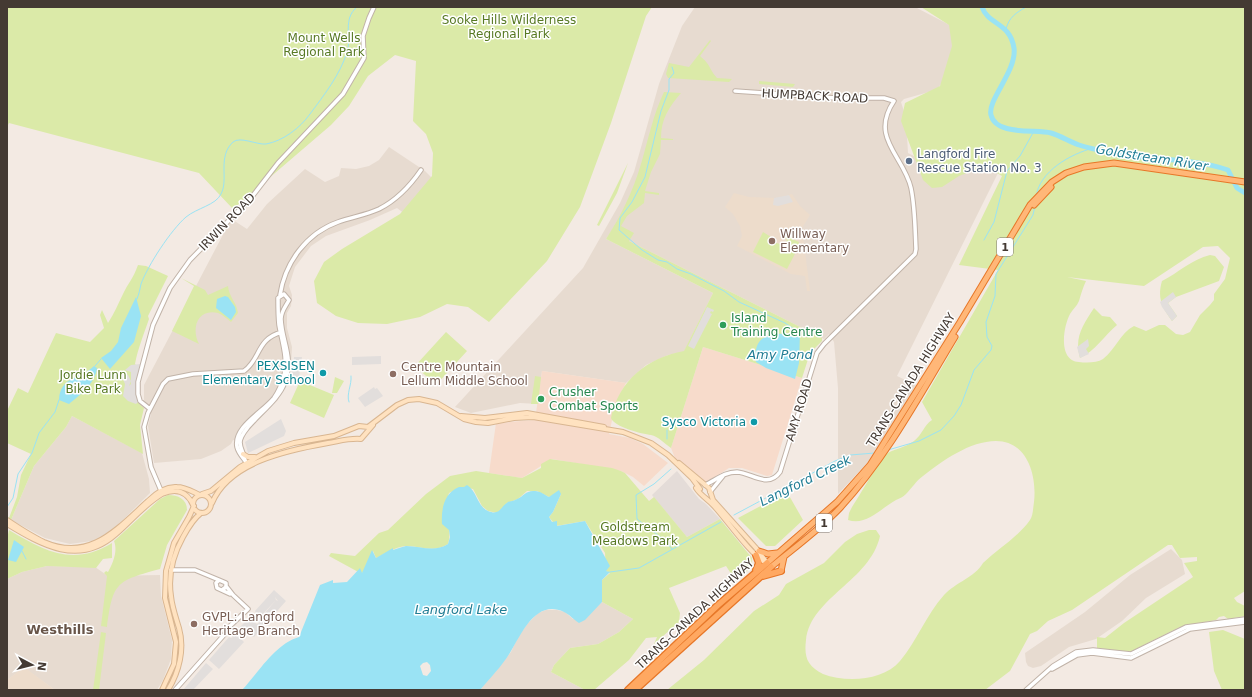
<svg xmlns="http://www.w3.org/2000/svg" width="1252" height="697" font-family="'DejaVu Sans',sans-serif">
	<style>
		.residential { fill: #e7dbd0 }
		.commercial { fill: #f7dbcb }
		.industrial { fill: #e4dcd8 }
		.education { fill: #eddccb }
		.green { fill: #dbeaa8; fill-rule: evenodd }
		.parking { fill: #e2dedc }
		.water { fill: #9ae3f4; fill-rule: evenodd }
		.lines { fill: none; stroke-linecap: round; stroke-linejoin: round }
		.stream { stroke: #9ae3f4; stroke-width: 1 }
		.river { stroke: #9ae3f4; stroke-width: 5 }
		.tertiary-casing { stroke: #c1b3a8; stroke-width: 5.5 }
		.secondary-casing { stroke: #d9b691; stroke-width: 6 }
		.trunk-casing { stroke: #e77728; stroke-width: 7 }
		.motorway-casing { stroke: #e77728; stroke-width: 8 }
		.tertiary { stroke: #fff; stroke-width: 3.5 }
		.secondary { stroke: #ffe2c0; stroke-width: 4 }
		.trunk { stroke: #ffb778; stroke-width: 5 }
		.motorway { stroke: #ffa861; stroke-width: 5.5 }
		.service-dot { fill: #5c6f8a; stroke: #fff; stroke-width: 1.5 }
		.education-dot { fill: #8d6e63; stroke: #fff; stroke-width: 1.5 }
		.leisure-dot { fill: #2e9e5b; stroke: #fff; stroke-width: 1.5 }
		.culture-dot { fill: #0f9aa8; stroke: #fff; stroke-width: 1.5 }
		.labels { text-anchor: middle; stroke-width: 3; stroke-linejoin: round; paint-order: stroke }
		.shield { fill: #fff; stroke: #7c7570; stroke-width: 1 }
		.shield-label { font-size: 11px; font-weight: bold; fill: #443a33 }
		.park-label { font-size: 12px; fill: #577923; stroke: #fff }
		.street-label { font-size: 12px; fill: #443a33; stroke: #fff }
		.service-label { font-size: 12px; fill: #4e5e75; stroke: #fff; text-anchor: start }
		.education-label { font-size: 12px; fill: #785e54; stroke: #fff; text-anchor: start }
		.leisure-label { font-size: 12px; fill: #27864d; stroke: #fff; text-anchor: start }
		.culture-label { font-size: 12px; fill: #0d838f; stroke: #fff; text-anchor: end }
		.water-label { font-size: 13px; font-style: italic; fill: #227e95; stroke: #fff }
		.neighbourhood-label { font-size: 13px; font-weight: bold; fill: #685549; stroke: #fff }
	</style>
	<rect width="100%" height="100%" fill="#f3eae3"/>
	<path class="residential" d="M695,7H915L967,34L962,60L936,90L904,99L901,102L906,118L908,153L955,177L974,163L1000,169L897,376L916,385L889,433L871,459L838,494V388L834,342L829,334L824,339L611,232L606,239L713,293L684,352L668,355L646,365L626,383L542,371L538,404L520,403L471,413L455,407L583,268L620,203L634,172L659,84L682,26Z
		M389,147L425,171L444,190L418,224L397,208L370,220L326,236L311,246L295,267L289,286L292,295L291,306L287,313V328L292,347L291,364L287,381L278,400L246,433L242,442L233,440L231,444L221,451L201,459L154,463L148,426L151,414L144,400V385L227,227L233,220L247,229L267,204L305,169L325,182L339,176L341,168L356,169L369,166L379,160Z
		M72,416L142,453L149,479L150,493L113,530L92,541L70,544L45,538L11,520L34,466L66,427Z
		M1171,549L1182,560L1185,574L1146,598L1122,621L1096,639L1069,647L1041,666L1033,668L1028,666L1026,662L1025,653L1085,612L1130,575Z
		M47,566L95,567L108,576L160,575L161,596L172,640L171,659L163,680L157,690H55L24,668L7,680V579L22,572Z
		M602,602L633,619L619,632L598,644L570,648L554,665L551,672L585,690H480L511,652L518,637L528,623L538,613L546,610H557L565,612L573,619L593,610Z"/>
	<path class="commercial" d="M703,347L802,378L772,475L767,476L742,468H729L709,481L703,483L695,480L675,458L671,448Z
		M542,371L626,383L616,402L609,434L630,438L643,444L668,463L644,486L633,477L621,471L552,459L522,478L489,473L496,423L535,420Z"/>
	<path class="industrial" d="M677,471L699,499L706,504L720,519L687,537L652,495Z"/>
	<path class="education" d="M734,193L749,197L778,198L792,194L800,206L810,215L802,228L810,291H807L805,276L791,274L737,246L742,236L740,226L733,214L725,207Z
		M24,667L55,690H7V680Z"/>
	<path class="green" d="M7,7H652L646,16L611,123L580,207L547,261L489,322L468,307L447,304L420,317L387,324L358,323L336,316L317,303L314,281L324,262L342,249L400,214L432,176L433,153L426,134L413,121L416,61L395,55L368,76L349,106L331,125L233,209L199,173L9,123L7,127Z
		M921,7H1245V591L1234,598L1237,602L1245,606V616L1228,619L1224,616L1219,617L1216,620L1180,627L1130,652L1097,648V637L1105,638L1124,623L1193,577L1184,563L1197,561V557L1180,558L1172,545H1168L1072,610L1048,621L1037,631L1030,634L1010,671L985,690H667L704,660L754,611L779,595L786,584L824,563L845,542L857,534L869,530H876L880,536C870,581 811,597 806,640C804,657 807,666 823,674C846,683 883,681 900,661C917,641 926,615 944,595C956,582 974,578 983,563C999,548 1018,537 1030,520C1033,516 1033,508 1034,502C1037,477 1028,441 996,441C970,441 942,461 923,476C916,481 912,488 906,494C903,497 900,498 896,500C881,508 867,526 848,520L849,513L852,507C859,497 880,459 886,454C894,449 905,448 914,441C922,435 924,425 932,420L922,402L998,270L959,265L1002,176L985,166L959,176L942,187L932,188L923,180L901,121L905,103L940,86L952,46L949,25ZM1218,246L1230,258L1225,279L1214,294V300L1210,305L1200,315L1190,332L1183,335L1176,334L1165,325H1159L1146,331L1134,326C1120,333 1116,349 1103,359C1097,363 1086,363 1079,362C1058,361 1063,327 1070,314C1073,309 1077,306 1079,301C1081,294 1083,287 1086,281L1067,277L1144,286L1203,247Z
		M710,40L711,41L700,56C711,65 709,69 717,78L732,79L729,82L668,78L666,74L669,63L689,67Z
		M759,81L795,84L793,87L759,84Z
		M664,92L681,93C669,107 661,119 661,138L673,139V140H661L660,154L651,172L645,191L659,193V195L645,193L644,203L627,216L621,226L634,233L629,241L822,338V341L810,353L802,378L703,347L671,448C665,444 658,436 651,435C642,434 614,427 611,418C619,380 647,358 684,351L713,293L606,239C621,216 633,191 641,164C648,140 653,115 664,92Z
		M628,163L617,193L599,226L597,225Z
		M782,231L792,233V239L799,242L798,248L786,243L787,239L781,238Z
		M763,232L776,240V243L785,245L797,250L787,269L753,252Z
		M1210,255L1215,256L1224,267L1219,281L1176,297L1168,303L1177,316L1172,321C1162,307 1157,298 1162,281C1178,273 1192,259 1210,255Z
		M138,265L146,266L168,276L148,316L149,319C144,334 138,348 135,364L138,367L135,400L144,408L140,425L143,454L72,416L66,427L34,466L11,520L9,518L17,497L21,475L31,454L7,443V411L18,388L28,393L56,333L90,342L104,328L100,315L102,310L108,323C114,314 118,304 123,294C128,283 133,279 138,265Z
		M181,278L205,290L208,295L228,286C229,297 237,303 238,313L231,322C227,319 223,315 218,313C197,308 191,329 199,344L172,331L194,286Z
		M1094,308L1102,316L1110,317L1117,325C1104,336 1095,351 1080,358C1074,337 1083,325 1094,308Z
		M446,332L467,351L436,385L415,366Z
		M535,376L541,377L538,404H531Z
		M335,377L344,381L337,393H332Z
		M300,381L334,395L324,418L290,403Z
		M550,459L612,468L621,471L625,473L649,501L654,497L687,537L720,519L752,558L751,567L736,581L726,566L669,588L680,613L679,622L654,644L657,637L646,638L629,660L594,690H585L551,672L554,665L570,648L598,644L619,632L633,619L602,602V580L610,573L606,571L605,553L585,521L556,526L549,517L553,512L561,494L549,497L537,491H527L518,499L507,503L501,511L497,513L488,511L482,506L473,489L462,487L449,493C443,510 453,528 448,544C433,554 420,545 405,546C395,547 385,554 376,558L373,551L362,574L329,556L331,553L355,556L379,533L388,530L426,494L450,476L476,471L522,478L541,468V464Z
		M787,492L803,520L775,546H766L738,518Z
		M168,495C178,495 187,499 187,510L167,545L160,569C117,581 113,581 107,627L101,626L107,576L104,573L106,571L108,572C113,563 118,551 114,541L160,499Z
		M9,530C44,551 73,567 112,543V558L103,559L96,568L47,566L22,572L7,579V539Z
		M1223,630L1245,639V690H1222L1214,671L1209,632Z
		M101,632L106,633L99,690H93Z"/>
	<path class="parking" d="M789,195L793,202L778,206L773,205L774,198Z
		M1173,292L1176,297L1168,303L1177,316L1172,321L1162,307L1160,302Z
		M707,307L714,310L713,312L711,311L710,313L712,314L694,349L688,346Z
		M1088,339L1089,346L1086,349L1089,354L1080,358L1077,347Z
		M381,356V364L352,365V357Z
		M294,357H302L299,378L292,376Z
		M140,364L137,384L138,402L136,404L128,401L123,396L125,384L121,375L125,373L128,375L131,381L129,386L131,384V372L125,370L131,365Z
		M374,387L375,389L377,388L383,396L365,407L358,398Z
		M281,419L286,431L284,436L248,453L245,442Z
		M274,590L286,601L254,637L247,632L255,623L257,624L259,623L258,621L276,600L278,601L275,597L276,600L260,617L258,616L253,621L255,623L247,632L241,630L239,628L250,617L252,618L256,613L255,611Z
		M234,632L244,642L219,669L209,660L229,637L231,638L233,637L231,635Z
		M206,663L213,669L193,690H183Z"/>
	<path class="water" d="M225,296L228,297L235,307L236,312L231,320L216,308L217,299Z
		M136,297L141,316L134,342L110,369L101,358L111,351L118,342L121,328Z
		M800,333L799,363L795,379L766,368L756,362C754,356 755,352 757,346C763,330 785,335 800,333Z
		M94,366L97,368C95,384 80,395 69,404L59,400C60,376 81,379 94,366Z
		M467,485C477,491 477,506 488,511C500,516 500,507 508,502C510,501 514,501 517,499C524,496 526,490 535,491C540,491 545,495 549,497L559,490L561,494L553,512L549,517L552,522L557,521V526L585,521L610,566L606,571L610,572L602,580V602L585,620L579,623C574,620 569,614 564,612C536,599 522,633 511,651C503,665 490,678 480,690H242C259,672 275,644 299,637L320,585L333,580V583L347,582L360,568L362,573L372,550L376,558L393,548V550C397,549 401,547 406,546C421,546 434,553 448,544L450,537L449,530L442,524C441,509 444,493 459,487H464ZM427,662L430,665L431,671L427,676L423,675L420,666L423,663Z
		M14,540L24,547L16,562L8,560Z"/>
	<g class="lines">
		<path class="stream" d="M1006,29C1009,17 1016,13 1026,7
			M672,67L674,73L669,79V90L661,111L645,177L632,202L620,218L619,230L642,250L658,260L667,262L677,269L691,274L724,291L739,302L785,323L800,333
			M1036,197C1039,171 1071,154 1093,148
			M984,240L994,222L1007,171L1020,156L1034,131
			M137,299C139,294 140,289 141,284C148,265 171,230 186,217C197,208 216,205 221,194C229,179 217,157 233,142C240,136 257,145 266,144C283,141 300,128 310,114C324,95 340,75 347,52C352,37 342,19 357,7
			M95,366L101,359
			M349,402C346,394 352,385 351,376
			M667,430V439
			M888,450L919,441L941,430L954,416L961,405L974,370L991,350L992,346L987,337L986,322L995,296L996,274L1033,215L1035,206
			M671,469L654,484L636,495L637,519C648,528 664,538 672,549
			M7,507L13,498L18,474L32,453L39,433L55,412L59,400
			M734,515L835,461L850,455L875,453
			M22,551L26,559
			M610,572L639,568L721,522"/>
		<path class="river" d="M982,7C988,25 1010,22 1014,48C1017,71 987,100 991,115C996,136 1036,129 1051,133C1061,136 1070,142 1079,145C1093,150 1111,152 1126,155C1162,161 1193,158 1228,170L1237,188L1245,193"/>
		<g class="tertiary-casing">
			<path id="tertiary" d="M280,295C285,262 307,233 338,222C352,217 366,215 379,209C397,200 410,186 421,170
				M150,409L140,401L138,394V382L153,325L170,288L190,260L251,198L278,163L343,94L364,58L363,36L369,18L374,7
				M245,460C244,453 240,449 240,442C242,425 278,404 285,382C294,357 282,342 281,319C281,311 286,306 289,300L284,294L278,298C278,306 278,316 279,325C282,342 288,358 284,376C282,383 279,391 274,398C263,412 233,427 237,447C239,455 245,459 248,465
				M705,485C716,480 724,472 737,472C752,473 768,489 780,472L817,353L824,344L915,254L916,249C915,229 915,207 911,188C904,156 869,138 894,101L884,98H836L735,91
				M710,492L723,476
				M162,493L151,467L144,427L148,413L163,384L168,379L193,374L244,371C261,359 256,339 282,332
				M171,570H195L219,580
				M222,590L226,587V583L219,580L216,583L217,588L230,594
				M1052,669L1077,655L1092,653L1131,658L1190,629L1245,622
				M175,690L224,635L230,626L248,609L233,595L226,586
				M1026,690L1053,666L1076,652L1093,650L1131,654L1186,627L1245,619"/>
		</g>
		<g class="secondary-casing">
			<path id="secondary" d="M461,416L485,418L527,413L604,427
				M243,454L248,457H255
				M679,463L709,488L713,500L756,548L767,563
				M696,488C701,496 708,499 714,506C727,520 750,554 766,563
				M202,494L211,491L240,467L268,451L294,443L334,436L359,426L368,427L397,405L408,400L419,399L437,403L464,419L476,422L488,423L514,418L533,417L623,432L651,443L668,455L692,478L700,489
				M193 504a9 9 0 1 1 18 0a9 9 0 1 1-18 0Z
				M212,503C229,462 288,450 328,443C340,441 349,438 361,439L373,425
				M7,520C19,528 31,536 44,542C90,562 117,529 148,501C156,493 165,486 177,487C185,487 193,492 200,495
				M7,524C42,545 79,567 116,534C131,521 145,504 162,494C176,488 187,491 193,505
				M162,690L174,664L176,642L165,598L166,571L174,543L189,517L194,506
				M168,690C179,672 185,649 179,628C176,618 172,607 171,596C168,576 173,555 183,537C188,528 193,519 201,513"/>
		</g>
		<g class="trunk-casing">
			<path id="trunk" d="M1034,205L1051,187
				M759,551L768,554L777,553
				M767,563L837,502L870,465L960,322L1030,205L1052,182L1066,173L1084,167L1114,163L1245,182
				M771,567C794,548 819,530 840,508C887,457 920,395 955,337
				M781,571L784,557"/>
		</g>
		<g class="motorway-casing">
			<path id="motorway" d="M756,570L759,563L756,555
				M763,576L781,571
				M628,690L717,606L767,563
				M635,690L771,567"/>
		</g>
		<use href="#tertiary" class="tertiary"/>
		<use href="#secondary" class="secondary"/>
		<use href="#trunk" class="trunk"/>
		<use href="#motorway" class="motorway"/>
	</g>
	<circle class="service-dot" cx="909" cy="161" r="4"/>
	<g class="education-dot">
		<circle cx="772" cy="241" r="4"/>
		<circle cx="393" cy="374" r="4"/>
		<circle cx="194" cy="624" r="4"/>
	</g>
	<g class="leisure-dot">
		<circle cx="723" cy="325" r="4"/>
		<circle cx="541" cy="399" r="4"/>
	</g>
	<g class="culture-dot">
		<circle cx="323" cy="373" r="4"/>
		<circle cx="754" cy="422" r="4"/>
	</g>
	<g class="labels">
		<g class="shield">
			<rect x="997" y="238" width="16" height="18" rx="3"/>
			<rect x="816" y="514" width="16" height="18" rx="3"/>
		</g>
		<g class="shield-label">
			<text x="1005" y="251">1</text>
			<text x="824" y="527">1</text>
		</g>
		<g class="park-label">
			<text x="509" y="24">Sooke Hills Wilderness<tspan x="509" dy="14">Regional Park</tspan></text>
			<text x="324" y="42">Mount Wells<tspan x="324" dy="14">Regional Park</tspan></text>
			<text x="93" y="379">Jordie Lunn<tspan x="93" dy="14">Bike Park</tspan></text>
			<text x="635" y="531">Goldstream<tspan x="635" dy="14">Meadows Park</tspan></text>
		</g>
		<g class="street-label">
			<text transform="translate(815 96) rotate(3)" y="4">HUMPBACK ROAD</text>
			<text transform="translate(227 222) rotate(-46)" y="4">IRWIN ROAD</text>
			<text transform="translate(911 380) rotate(-58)" y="4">TRANS-CANADA HIGHWAY</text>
			<text transform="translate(799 410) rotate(-73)" y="4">AMY ROAD</text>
			<text transform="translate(695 614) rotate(-43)" y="4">TRANS-CANADA HIGHWAY</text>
		</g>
		<g class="service-label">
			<text x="917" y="158">Langford Fire<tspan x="917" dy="14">Rescue Station No. 3</tspan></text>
		</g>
		<g class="education-label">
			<text x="780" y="238">Willway<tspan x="780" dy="14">Elementary</tspan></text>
			<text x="401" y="371">Centre Mountain<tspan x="401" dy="14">Lellum Middle School</tspan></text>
			<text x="202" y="621">GVPL: Langford<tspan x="202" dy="14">Heritage Branch</tspan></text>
		</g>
		<g class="leisure-label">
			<text x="731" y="322">Island<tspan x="731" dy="14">Training Centre</tspan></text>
			<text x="549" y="396">Crusher<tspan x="549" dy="14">Combat Sports</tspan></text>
		</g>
		<g class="culture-label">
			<text x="315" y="370">PEXSISEṈ<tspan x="315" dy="14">Elementary School</tspan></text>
			<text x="746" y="426">Sysco Victoria</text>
		</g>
		<g class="water-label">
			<text transform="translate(1152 157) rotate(9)" y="5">Goldstream River</text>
			<text x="780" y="359">Amy Pond</text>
			<text transform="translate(805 480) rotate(-26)" y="5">Langford Creek</text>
			<text x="461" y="614">Langford Lake</text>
		</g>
		<g class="neighbourhood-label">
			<text x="60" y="634">Westhills</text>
		</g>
	</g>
	<rect width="1252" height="697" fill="none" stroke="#443a33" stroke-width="16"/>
	<g transform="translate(32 665) rotate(97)" stroke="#ffffff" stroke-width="3" paint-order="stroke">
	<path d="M0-3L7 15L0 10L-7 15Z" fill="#443a33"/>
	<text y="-6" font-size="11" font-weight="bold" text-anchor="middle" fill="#443a33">N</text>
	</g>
</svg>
